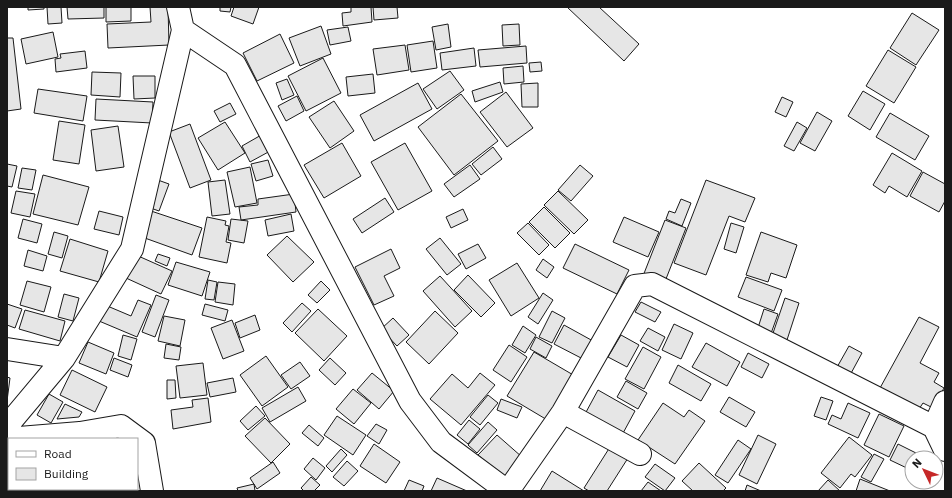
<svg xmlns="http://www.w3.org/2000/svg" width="952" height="498" font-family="'IBM Plex Sans',sans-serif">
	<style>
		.building { fill: #e6e6e6; stroke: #1a1a1a }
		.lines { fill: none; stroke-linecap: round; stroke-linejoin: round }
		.minor-casing { stroke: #1a1a1a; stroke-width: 24 }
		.minor { stroke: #fff; stroke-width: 22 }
	</style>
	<rect width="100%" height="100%" fill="#fff"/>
	<path class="building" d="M28,7H44V9L28,10Z
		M47,7H61L62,23L48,24Z
		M67,7H104V18L68,19Z
		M106,7H131V21L106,22Z
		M150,7H168L169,45L108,48L107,24L151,22Z
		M220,7H231L230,12L220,11Z
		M234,7H259L253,24L231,16Z
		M351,7H371L372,22L343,26L342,13L351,12Z
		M373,7H397L398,18L374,20Z
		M567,7H599L639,44L624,61Z
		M912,13L939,30L916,65L890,48Z
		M448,24L451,47L436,50L432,27Z
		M519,24L520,45L503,46L502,25Z
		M321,26L331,54L300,66L289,38Z
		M348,27L351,41L330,45L327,30Z
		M53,32L58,57L26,64L21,39Z
		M280,34L294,63L257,81L243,53Z
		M7,38H13L21,109L7,111Z
		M433,41L437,68L411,72L407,45Z
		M405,45L409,70L377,75L373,49Z
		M526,46L527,63L480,67L478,50Z
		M474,48L476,66L442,70L440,53Z
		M888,50L916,67L894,103L866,86Z
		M85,51L87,68L56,72L55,59L61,58L60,54Z
		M323,58L341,93L306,111L288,76Z
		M541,62L542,71L530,72L529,63Z
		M523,66L524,82L504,84L503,68Z
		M450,71L464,90L437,109L423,89Z
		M92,72L121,73L120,97L91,95Z
		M373,74L375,93L348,96L346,77Z
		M133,76H155V98L134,99Z
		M287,79L294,95L282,100L276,83Z
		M500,82L503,92L475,102L472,91Z
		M418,83L432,109L374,141L360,115Z
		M538,83V107H522L521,84Z
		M38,89L87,96L83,121L34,113Z
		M863,91L885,104L870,130L848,116Z
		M506,92L533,128L507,147L480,112Z
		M461,94L498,141L454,175L418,127Z
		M297,96L304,111L286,121L278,106Z
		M782,97L793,102L786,117L775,112Z
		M96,99L153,102L152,123L95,120Z
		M334,101L354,131L330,148L309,117Z
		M230,103L236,114L220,122L214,111Z
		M817,112L832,121L815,151L800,143Z
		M890,113L929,136L915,160L876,137Z
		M59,121L85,125L79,164L53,160Z
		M225,122L245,153L218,170L198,138Z
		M797,122L807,128L794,151L784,146Z
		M190,124L211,180L190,188L169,132Z
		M118,126L124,167L96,171L91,130Z
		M263,134L272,150L250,162L242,146Z
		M342,143L361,176L324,198L304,165Z
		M405,143L432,191L398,210L371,162Z
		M493,147L502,159L481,175L472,164Z
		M892,153L922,171L907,197L889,186L885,193L873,185Z
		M268,160L273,176L256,181L251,164Z
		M7,164L17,166L12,187L7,186Z
		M470,165L480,179L454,197L444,184Z
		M580,165L593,176L571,201L558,190Z
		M250,167L257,203L235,207L227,172Z
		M22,168L36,170L32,190L18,188Z
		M923,172L945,184V201L939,212L910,196Z
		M43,175L89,187L78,225L33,214Z
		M155,179L169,184L159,211L145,206Z
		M225,180L230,214L212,216L208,182Z
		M706,180L755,198L745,222L729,216L706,275L674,263Z
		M16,191L35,194L30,217L11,213Z
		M558,191L588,220L574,234L544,205Z
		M294,194L296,212L241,220L239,207L258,205V199Z
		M385,198L394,212L362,233L353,219Z
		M681,199L691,203L682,226L666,219L669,211L675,213Z
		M544,207L570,233L555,248L529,222Z
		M463,209L468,220L451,228L446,217Z
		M99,211L123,217L119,235L94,229Z
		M151,211L202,228L192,255L142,237Z
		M291,214L294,231L268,236L265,220Z
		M207,217L226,221L225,225L229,226L226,242L231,243L227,263L199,257Z
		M624,217L659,232L648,257L613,242Z
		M23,219L42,224L37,243L18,238Z
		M231,219L248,221L244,243L228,240Z
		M665,220L686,228L664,284L643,276Z
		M528,223L549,245L539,255L517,233Z
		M731,223L744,227L736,253L724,249Z
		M54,232L68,236L62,258L48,254Z
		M761,232L797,245L786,278L771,273L768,282L746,275Z
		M287,236L314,262L293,282L267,255Z
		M440,238L461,264L447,275L426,249Z
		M70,239L108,251L99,282L60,271Z
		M478,244L486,258L466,269L458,254Z
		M575,244L629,270L617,294L563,268Z
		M391,249L400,268L384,276L394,296L374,305L355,267Z
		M28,250L47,256L43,271L24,266Z
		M158,254L170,258L167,266L155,261Z
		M136,255L172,271L161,294L126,278Z
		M543,259L554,267L547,278L536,270Z
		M176,262L210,272L202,296L168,285Z
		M517,263L539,298L511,316L489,280Z
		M468,275L495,303L481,317L454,290Z
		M440,276L472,311L455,327L423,291Z
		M746,277L782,290L774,311L738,297Z
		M208,280L217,282L214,300L205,299Z
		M27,281L51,287L44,312L20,305Z
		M321,281L330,290L317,303L308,295Z
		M218,282L235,284L233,305L215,302Z
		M543,293L553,300L538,324L528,317Z
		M64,294L79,298L73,321L58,317Z
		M156,295L169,300L155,337L142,332Z
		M785,298L799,303L786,343L771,339Z
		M138,300L151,305L137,337L99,321L105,305L131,316Z
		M641,302L661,312L655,322L635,312Z
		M302,303L311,311L292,332L283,323Z
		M7,304L22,309L15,328L7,325Z
		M205,304L228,310L225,321L202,315Z
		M318,309L347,336L324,361L295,333Z
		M764,309L778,314L769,339L756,334Z
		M25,310L65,321L60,341L19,329Z
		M435,311L458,333L429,364L406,342Z
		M552,311L565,318L552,343L539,337Z
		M255,315L260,330L240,338L235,323Z
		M164,316L185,320L180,346L158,341Z
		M919,317L939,327L920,363L939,373L934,382L944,388L933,408L923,403L919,409L880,388Z
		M393,318L409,335L397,346L381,329Z
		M232,320L244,351L223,359L211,328Z
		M674,324L693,333L681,359L662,350Z
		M564,325L593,341L583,359L554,344Z
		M523,326L536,335L525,353L512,345Z
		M648,328L665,337L658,351L640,341Z
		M123,335L137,339L131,360L118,356Z
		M621,335L639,345L627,367L608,357Z
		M536,337L552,346L546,358L530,349Z
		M88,342L114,353L106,374L79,363Z
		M706,343L740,362L727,386L692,367Z
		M166,344L181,347L179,360L164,358Z
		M509,345L527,357L511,382L493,370Z
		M849,346L862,353L849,377L836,369Z
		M643,347L661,357L644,389L625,379Z
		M534,352L575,376L549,421L507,396Z
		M748,353L769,364L762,378L741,367Z
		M266,356L288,387L262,406L240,375Z
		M114,358L132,365L128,377L110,370Z
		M330,358L346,373L335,385L319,370Z
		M300,362L310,376L291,389L281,375Z
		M203,363L207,395L180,398L176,366Z
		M678,365L711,384L701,401L669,383Z
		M72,370L107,387L95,412L60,395Z
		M372,373L394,391L379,409L357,390Z
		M480,373L495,385L461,425L430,399L452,374L468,388Z
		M7,377L10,378L7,401Z
		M233,378L236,392L210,397L207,383Z
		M167,380H175L176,398L167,399Z
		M626,381L647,393L638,409L617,397Z
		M298,387L306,401L270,422L262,408Z
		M353,389L371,403L354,424L336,409Z
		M598,390L635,411L622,435L585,414Z
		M49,394L63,402L51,423L37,415Z
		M488,395L498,403L480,425L470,417Z
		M729,397L755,412L746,427L720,412Z
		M821,397L833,401L826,420L814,416Z
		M208,398L211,422L173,429L171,410L193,407L192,400Z
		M501,399L522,407L517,418L497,410Z
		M663,403L684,417L689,410L705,421L675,464L638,440Z
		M848,403L870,413L858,438L828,424L832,415L841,419Z
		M65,404L82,412L79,417L57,419Z
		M256,406L265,416L248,430L240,421Z
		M879,414L904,426L889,457L864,445Z
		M337,416L366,435L353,455L324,435Z
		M265,418L290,444L271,463L245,436Z
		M469,420L480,429L468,444L457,435Z
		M488,422L497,430L477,453L468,445Z
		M376,424L387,430L379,444L367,436Z
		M309,425L324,438L318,446L302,433Z
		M497,435L522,457L504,478L478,455Z
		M758,435L776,444L757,484L739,475Z
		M849,437L872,455L855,477L851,474L840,488L821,473Z
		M738,440L751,449L728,483L715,475Z
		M374,444L400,462L386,483L360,466Z
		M898,444L918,454L916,458H912V467L911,470L890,460Z
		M610,447L628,458L607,491H589L584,488Z
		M341,449L347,455L332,472L326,466Z
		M7,452H9V489H60V491H7Z
		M874,454L884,459L871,482L861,477Z
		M313,458L325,468L316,480L304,469Z
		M347,461L358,471L344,486L333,477Z
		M273,462L280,473L257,489L250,478Z
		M699,463L726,488L723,491H693L682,481Z
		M655,464L675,478L665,491L645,477Z
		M552,471L584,491H540Z
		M311,477L320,485L314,491H304L301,488Z
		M437,478L467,491H431Z
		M860,479L890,491H856Z
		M409,480L424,486L422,491H404Z
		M828,480L840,491H818Z
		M648,482L661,491H641Z
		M254,484L255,491H238L237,488Z
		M747,485L761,491H745Z"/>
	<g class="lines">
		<g class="minor-casing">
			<path id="minor" d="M178,7L183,30L235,65L410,401L441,442L507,491
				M7,349L64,358
				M563,412L640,454
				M7,426L64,358L132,249L183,30
				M934,427L945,402
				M7,439L80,433L121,426L144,443L152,491
				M508,491L563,412L635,286L652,284L934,427L945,450"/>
		</g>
		<use href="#minor" class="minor"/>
	</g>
	<rect width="952" height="498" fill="none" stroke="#1a1a1a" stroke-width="16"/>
	<rect x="8" y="438" width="130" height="52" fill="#ffffff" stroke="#a3a3a3"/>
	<rect x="16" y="451" width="20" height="6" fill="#ffffff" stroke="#a3a3a3"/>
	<text x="44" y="458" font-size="12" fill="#1a1a1a">Road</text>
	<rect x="16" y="468" width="20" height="12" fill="#e6e6e6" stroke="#a3a3a3"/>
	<text x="44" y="478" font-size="12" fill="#1a1a1a">Building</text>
	<g transform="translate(924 470) rotate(313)"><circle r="19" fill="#ffffff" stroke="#a3a3a3"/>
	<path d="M0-3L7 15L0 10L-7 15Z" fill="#c62828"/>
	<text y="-6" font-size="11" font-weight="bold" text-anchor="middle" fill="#1a1a1a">N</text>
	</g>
</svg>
